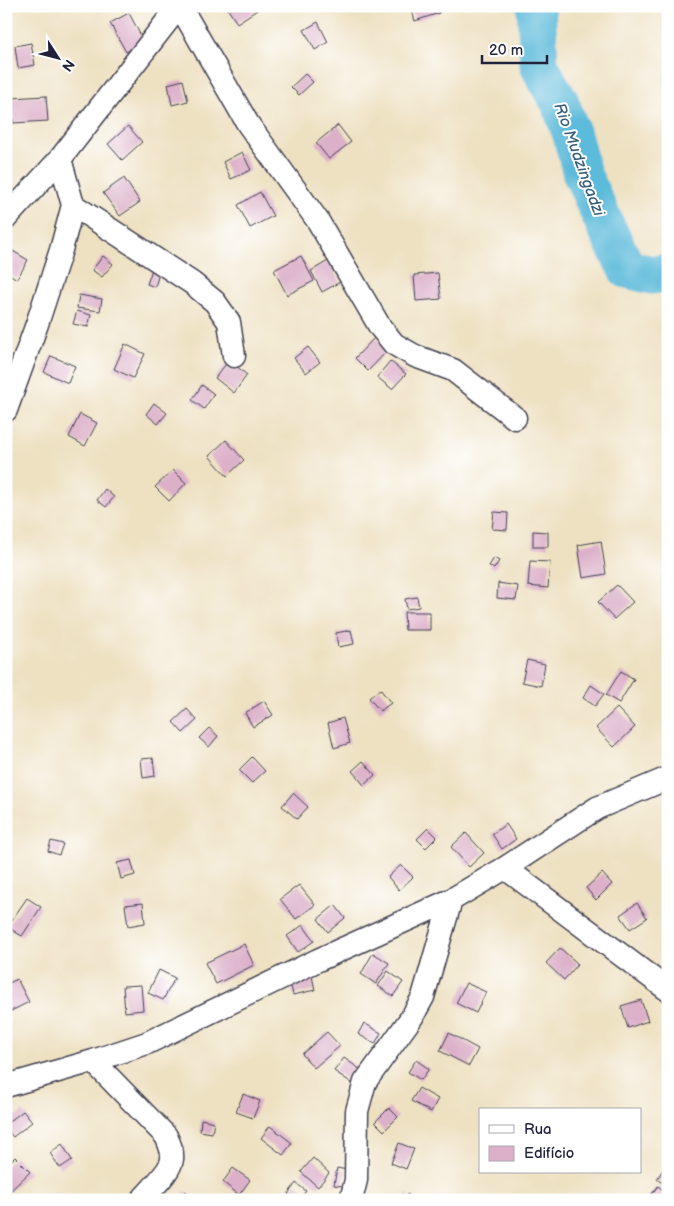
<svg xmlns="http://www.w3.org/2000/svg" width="674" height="1206" font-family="'Balsamiq Sans',sans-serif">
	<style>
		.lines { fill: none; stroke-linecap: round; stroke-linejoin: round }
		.river { stroke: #5bbada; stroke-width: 39 }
		.building { fill: #dcb0c9 }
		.street-casing { stroke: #413f4f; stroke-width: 25 }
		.street { stroke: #fff; stroke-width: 22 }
		.labels { text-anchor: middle; stroke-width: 4; stroke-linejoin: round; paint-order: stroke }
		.water-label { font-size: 16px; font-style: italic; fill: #395f7b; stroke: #fff }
	</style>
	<rect width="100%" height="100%" fill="#fff"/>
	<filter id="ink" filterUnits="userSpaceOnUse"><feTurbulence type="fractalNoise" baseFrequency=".02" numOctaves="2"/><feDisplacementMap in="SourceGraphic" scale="10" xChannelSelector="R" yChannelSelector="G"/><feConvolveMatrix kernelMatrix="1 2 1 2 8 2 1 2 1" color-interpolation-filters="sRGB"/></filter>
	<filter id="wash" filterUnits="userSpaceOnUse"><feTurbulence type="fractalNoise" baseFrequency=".0096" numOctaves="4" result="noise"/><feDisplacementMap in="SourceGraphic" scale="20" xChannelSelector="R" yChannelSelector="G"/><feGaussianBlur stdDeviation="1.12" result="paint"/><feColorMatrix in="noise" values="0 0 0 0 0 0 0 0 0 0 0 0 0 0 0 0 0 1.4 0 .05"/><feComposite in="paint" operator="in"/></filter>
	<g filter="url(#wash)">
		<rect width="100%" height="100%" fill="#eee1c2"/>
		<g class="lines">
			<path class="river" d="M536,6L539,65L551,88L559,100L572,135L582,174L607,229L627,269L652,275L668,273"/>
		</g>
		<g id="blocks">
			<path class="building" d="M230,6H254L257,10L237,23L227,8Z
				M415,6H437L439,13L415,21L411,8Z
				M129,13L144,42L126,52L110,23Z
				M318,22L328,42L315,50L304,30Z
				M31,43L35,65L18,68L15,46Z
				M305,74L313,82L299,95L291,87Z
				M183,80L188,101L172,105L168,84Z
				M46,96L48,121L13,123L11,98Z
				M338,125L351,142L329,159L316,143Z
				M128,126L142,142L122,160L108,144Z
				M242,152L251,170L231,179L223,162Z
				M6,169H8L17,205L6,207Z
				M124,178L140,202L120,216L103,193Z
				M260,192L273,216L250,228L238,205Z
				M6,247L28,260L17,279L6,272Z
				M103,256L113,264L102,277L92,270Z
				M301,256L314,281L287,295L274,270Z
				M328,261L340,282L322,292L311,271Z
				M154,264L161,266L155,287L147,284Z
				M438,273L441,299L416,301L414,275Z
				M79,295L102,299L100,311L77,308Z
				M77,311L91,315L88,327L73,324Z
				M375,337L388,350L368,371L355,358Z
				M125,344L145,354L133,378L114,369Z
				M308,347L320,362L306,373L294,358Z
				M51,356L75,366L68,383L44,372Z
				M229,360L247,375L234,393L215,378Z
				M390,361L406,374L392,389L377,377Z
				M202,385L214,394L204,409L192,400Z
				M154,403L167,413L158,424L146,414Z
				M80,414L97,423L85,446L69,437Z
				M226,440L244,460L227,476L209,456Z
				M173,470L186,483L169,501L155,487Z
				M105,489L114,497L106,507L97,500Z
				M494,512L508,513L507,530L492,529Z
				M533,531L548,532V547H533Z
				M601,541L606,574L583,578L578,545Z
				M494,558L499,561L494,569L489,566Z
				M530,561L550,562L548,588L528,586Z
				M498,583L518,586L516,600L497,598Z
				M617,585L633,602L614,619L598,602Z
				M417,597L419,607L407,609L405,599Z
				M404,612H430V630H405Z
				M351,630L354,644L338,647L336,633Z
				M527,660L545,664L541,686L522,682Z
				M621,671L634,679L619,703L606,695Z
				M591,685L604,694L595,706L583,698Z
				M380,689L391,703L380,711L369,698Z
				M264,701L273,715L253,727L245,713Z
				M617,708L635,727L614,747L596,728Z
				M187,709L197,720L183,733L173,722Z
				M343,718L350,743L334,748L328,723Z
				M209,728L218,736L209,747L199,738Z
				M252,757L265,771L252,783L239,770Z
				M153,758L155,776L143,778L141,759Z
				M363,761L375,775L364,785L352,771Z
				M293,793L308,807L297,819L282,806Z
				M506,824L516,839L502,849L492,834Z
				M428,828L437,837L426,848L417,839Z
				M466,833L484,853L469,867L451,847Z
				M51,841L63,844L59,855L48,851Z
				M131,860L135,875L121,879L117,863Z
				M401,865L413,877L399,890L388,877Z
				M602,873L612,884L596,900L586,888Z
				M299,885L315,905L296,919L280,899Z
				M27,898L41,907L22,936L7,927Z
				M143,903L145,923L128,926L125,905Z
				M637,903L647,918L630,929L620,915Z
				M335,905L345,918L328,932L318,919Z
				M303,925L314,941L298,952L287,936Z
				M244,944L254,965L216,984L205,963Z
				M560,948L578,964L564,980L546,963Z
				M373,953L389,963L376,984L361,974Z
				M159,970L175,978L163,1000L148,993Z
				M388,971L403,982L393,996L378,986Z
				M312,976L315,990L293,995L290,982Z
				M17,979L29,1002L9,1012L6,1007V985Z
				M466,983L486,992L476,1013L456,1003Z
				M141,985L143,1010L125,1012L123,986Z
				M641,1000L648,1021L628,1028L621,1006Z
				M364,1023L381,1033L375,1044L358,1034Z
				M327,1032L340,1046L314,1068L302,1054Z
				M449,1033L478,1049L469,1066L440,1051Z
				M344,1058L364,1072L355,1085L334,1071Z
				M416,1060L429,1069L421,1080L408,1072Z
				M419,1088L438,1099L431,1112L411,1101Z
				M243,1094L260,1101L253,1118L236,1112Z
				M389,1108L398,1117L384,1131L375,1122Z
				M23,1111L32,1122L13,1137L6,1129V1124Z
				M201,1119L214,1122L212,1133L200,1131Z
				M270,1126L292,1143L283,1155L261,1138Z
				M399,1143L414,1149L406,1169L391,1163Z
				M62,1144L72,1160L60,1168L50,1153Z
				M15,1157L30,1172L6,1195V1166Z
				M313,1158L329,1173L318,1187L301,1172Z
				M668,1162V1187L657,1179Z
				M233,1168L250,1180L239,1195L223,1182Z
				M337,1168L347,1170L343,1186L334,1185Z
				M296,1183L306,1191L299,1200H295L288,1194Z
				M658,1186L668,1194V1200H647Z
				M185,1191L197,1200H179Z
				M408,1194L411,1200H400Z"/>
		</g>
	</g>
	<g filter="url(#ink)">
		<use href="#blocks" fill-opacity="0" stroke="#413f4f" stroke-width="1"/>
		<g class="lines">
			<g class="street-casing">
				<path id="street" d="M180,6L248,124L318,221L380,327L394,344L415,356L453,370L515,418
					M73,205L192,283L215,302L229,322L234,356
					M6,218L60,159L179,6
					M6,410L37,324L61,250L73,205L60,159
					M505,868L668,990
					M93,1061L166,1136C169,1143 173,1151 172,1159C171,1171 150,1190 142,1200
					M6,1086L93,1061L147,1043L318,960L451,900L505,868L597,808L668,778
					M351,1200L356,1180L357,1111L365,1082L412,1017L423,997L451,900"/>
			</g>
			<use href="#street" class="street"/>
		</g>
	</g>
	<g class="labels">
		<g class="water-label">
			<text transform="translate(580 159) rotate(70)" y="6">Rio Mudzingadzi</text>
		</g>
	</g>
	<rect width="674" height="1206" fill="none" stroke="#fff" stroke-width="25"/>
	<rect x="479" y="1108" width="162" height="65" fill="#ffffff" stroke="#a7a7b1"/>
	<rect x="489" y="1125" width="25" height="8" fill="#ffffff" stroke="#a7a7b1"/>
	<text x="524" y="1134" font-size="15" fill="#22223b">Rua</text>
	<rect x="489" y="1146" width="25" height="15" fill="#dcb0c9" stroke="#a7a7b1"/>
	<text x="524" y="1158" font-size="15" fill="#22223b">Edifício</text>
	<g transform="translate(58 58) rotate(126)" stroke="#ffffff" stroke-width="4" paint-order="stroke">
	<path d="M0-4L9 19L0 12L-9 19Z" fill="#22223b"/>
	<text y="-8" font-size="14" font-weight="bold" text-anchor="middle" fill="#22223b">N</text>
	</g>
	<path d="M482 55v8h65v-8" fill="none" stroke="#22223b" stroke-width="2.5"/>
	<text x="489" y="55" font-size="15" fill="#22223b" stroke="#ffffff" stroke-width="4" paint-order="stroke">20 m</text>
</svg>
